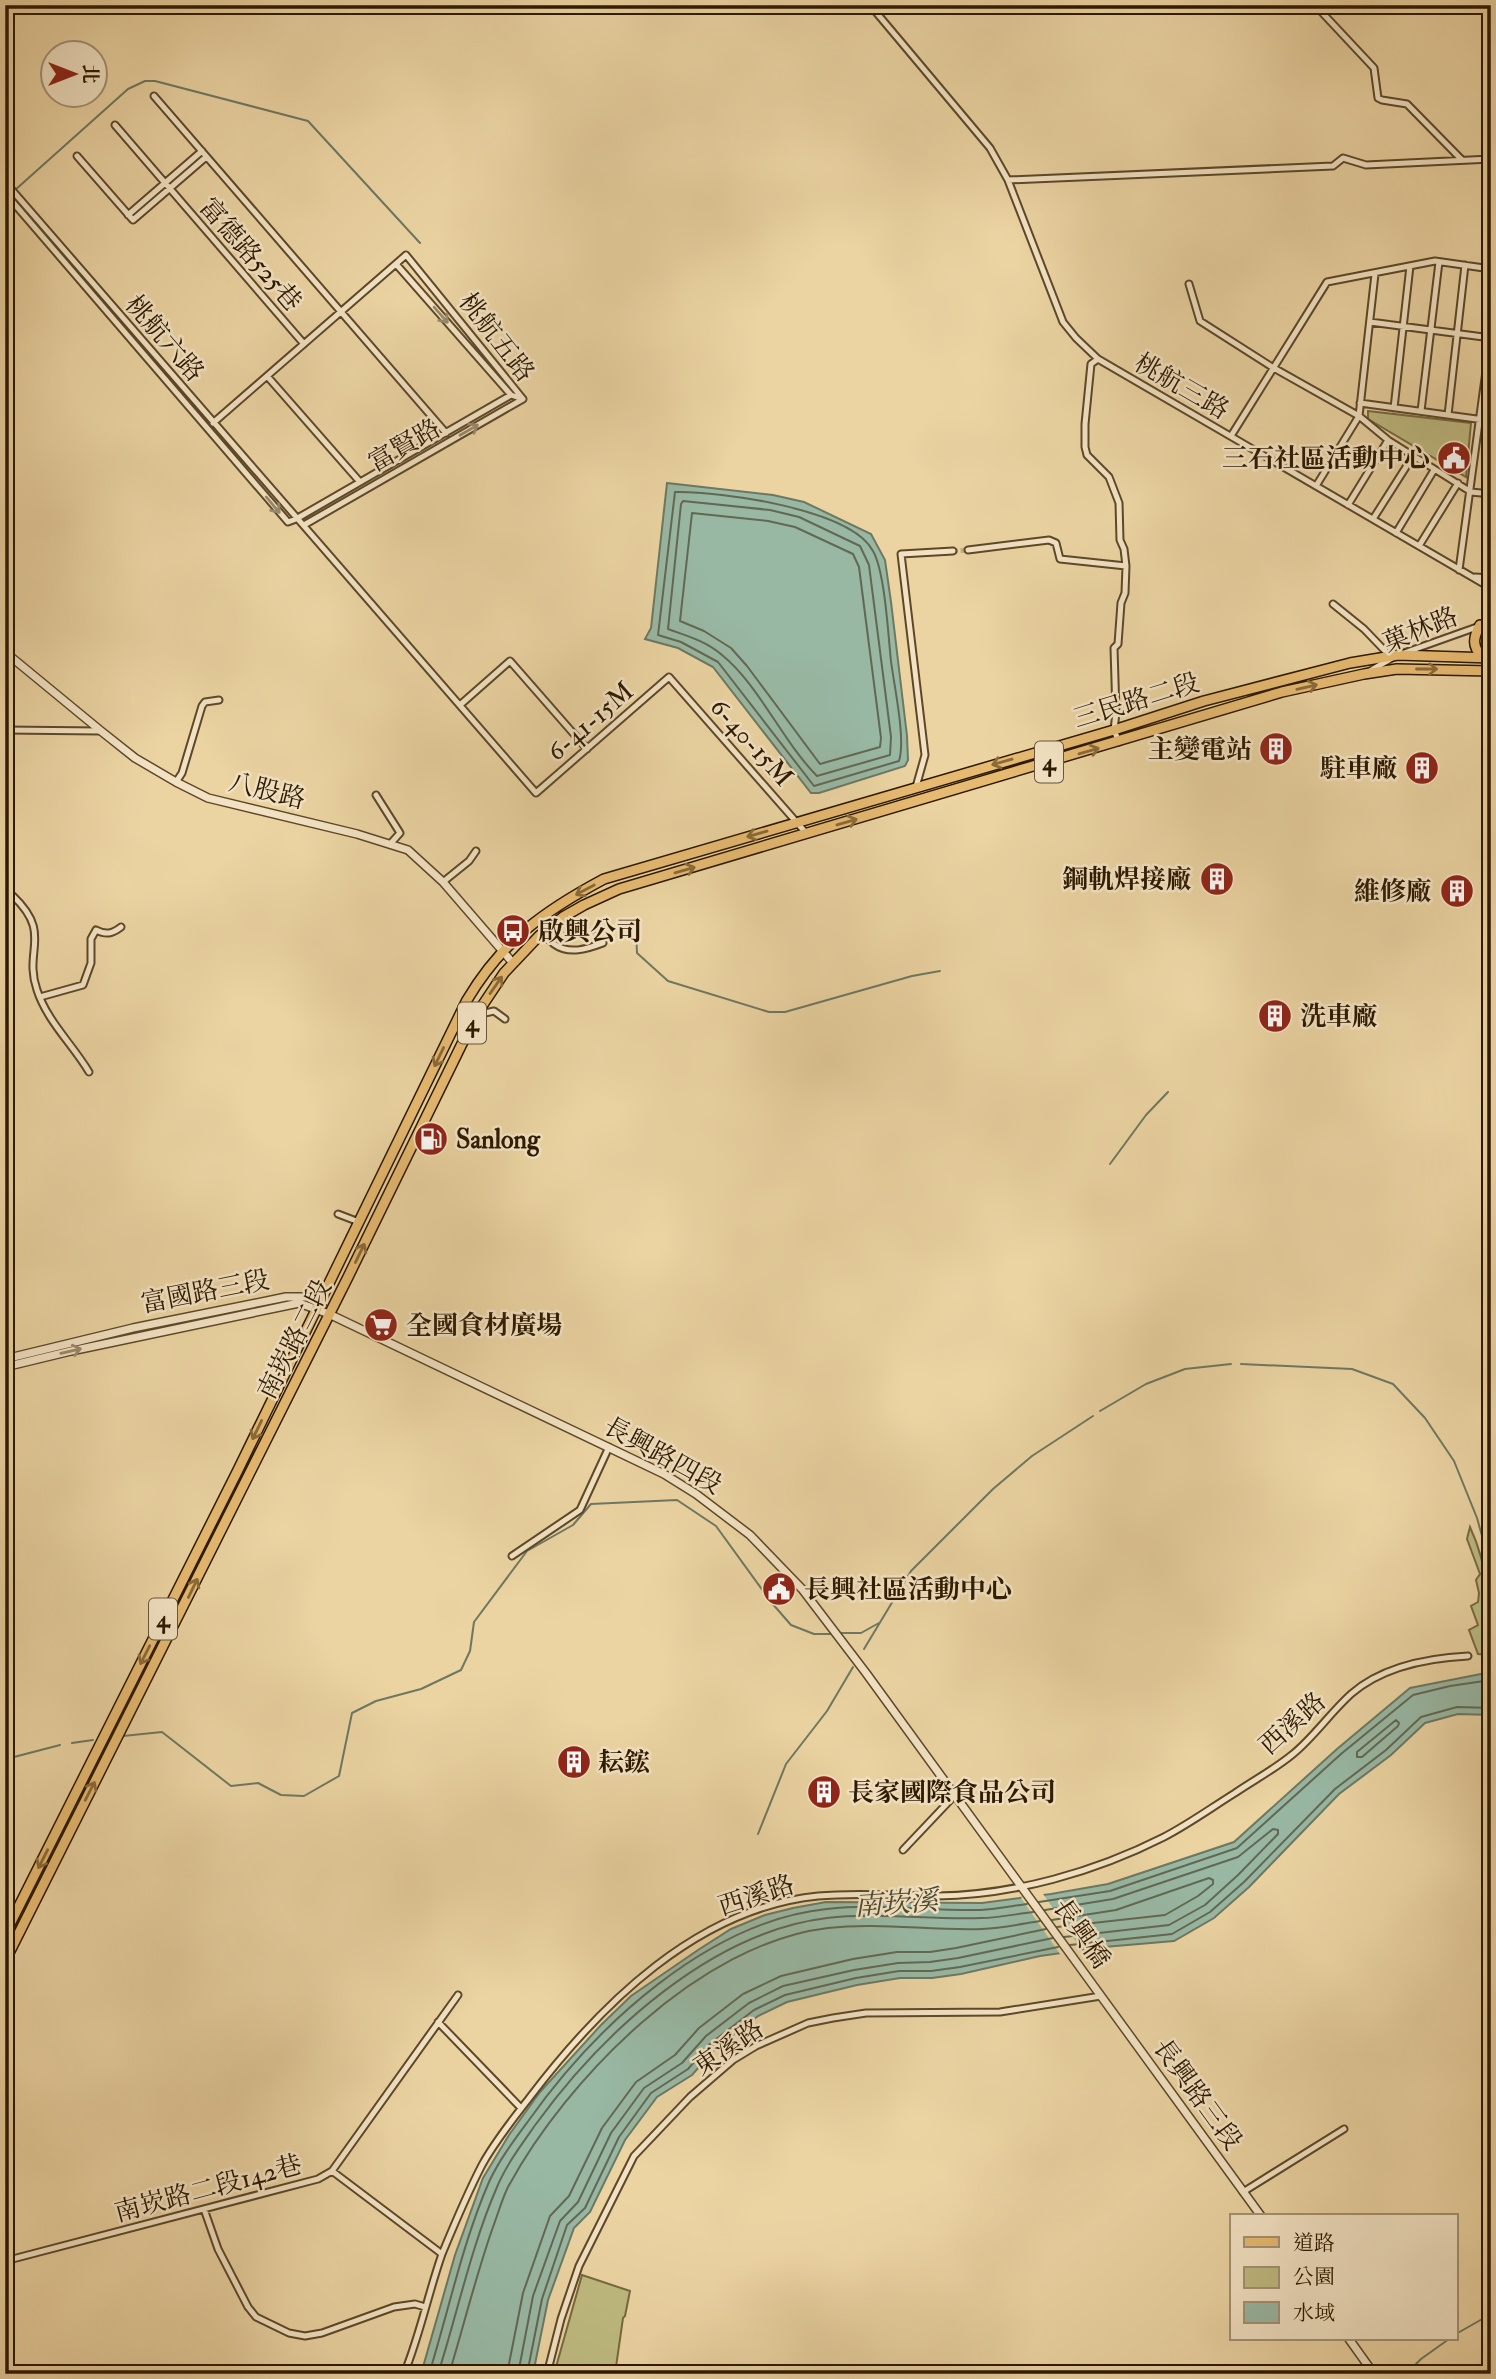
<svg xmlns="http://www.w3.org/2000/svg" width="1496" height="2379" font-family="'IM FELL Double Pica','Noto Serif TC',serif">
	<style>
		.green { fill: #beba80; stroke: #766a40; stroke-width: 2 }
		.water { fill: #98b8a4; stroke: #6d7862; stroke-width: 2 }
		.pier { fill: #ebd3a2 }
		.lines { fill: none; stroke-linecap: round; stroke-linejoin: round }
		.shore { stroke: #626852; stroke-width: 2 }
		.stream { stroke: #6d7862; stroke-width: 2 }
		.minor-tunnel { stroke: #c5ae82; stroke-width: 5; stroke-dasharray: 5 2.5; stroke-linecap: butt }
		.minor-casing { stroke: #5c4828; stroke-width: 9 }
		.tertiary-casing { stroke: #5c4828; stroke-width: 10 }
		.primary-casing { stroke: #2d1900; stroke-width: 12 }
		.minor { stroke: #f2e2c3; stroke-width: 5 }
		.tertiary { stroke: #f2e2c3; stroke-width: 7 }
		.primary { stroke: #e6ba71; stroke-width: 9 }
		.oneway { stroke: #99886b }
		.oneway2 { stroke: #8a6a38 }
		.labels { text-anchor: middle; stroke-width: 5; stroke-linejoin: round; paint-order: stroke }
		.shield { fill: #f2e2c3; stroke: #68553a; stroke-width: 2 }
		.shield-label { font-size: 24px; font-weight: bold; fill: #2d1900 }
		.street-label { font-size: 26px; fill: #2d1900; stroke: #f2e2c3 }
		.poi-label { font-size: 26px; font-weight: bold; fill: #2d1900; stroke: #f2e2c3; text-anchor: start }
		.water-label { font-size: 28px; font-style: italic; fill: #4d4931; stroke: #f2e2c3 }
	</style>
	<rect width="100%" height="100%" fill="#ebd3a2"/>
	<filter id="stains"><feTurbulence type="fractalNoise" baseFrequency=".00286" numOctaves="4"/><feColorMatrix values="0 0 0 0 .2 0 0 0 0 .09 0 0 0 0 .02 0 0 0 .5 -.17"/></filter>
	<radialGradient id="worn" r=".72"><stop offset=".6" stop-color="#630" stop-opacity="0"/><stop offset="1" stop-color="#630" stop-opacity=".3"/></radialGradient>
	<path class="green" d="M1368,411L1471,423L1466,477L1368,419Z
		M1470,1527C1489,1568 1491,1611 1491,1655L1478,1654L1469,1630L1478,1625L1471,1606L1478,1602L1479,1593L1476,1580L1480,1574L1467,1539Z
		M582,2275L630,2291L625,2316L623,2318L615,2374H554Z"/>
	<path class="water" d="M667,483L773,495L804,502L871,534L885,560L891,602L907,736L908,760L905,766L819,793H811L713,667L678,648L645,639L651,628Z
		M1486,1673H1491V1715L1458,1714L1425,1723L1391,1755L1339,1794L1249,1887L1214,1918L1174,1941L1104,1947L1040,1956L961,1974L932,1978H900L857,1985L787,2002L758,2016L716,2048L692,2075L657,2097L625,2140L590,2212L574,2228L548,2300L533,2374H421L455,2255L483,2178L509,2135L540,2092L601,2025L631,1996L698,1950L731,1929L765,1915L793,1908L826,1902L982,1903L1051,1894L1108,1884L1234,1842L1337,1749L1410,1688Z"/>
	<path class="pier" d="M1041,1891L1084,1953L1062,1957L1021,1898L1028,1893Z"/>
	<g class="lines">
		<path class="shore" d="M675,492C720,491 851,509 873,551C885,572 888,634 891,661C894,686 906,739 899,761L814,786L718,662L681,642L658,635Z
			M683,501L770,510L799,517L860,546L869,565L891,737L890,755L817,776C783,742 759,685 722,655C706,641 687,636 668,629L681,504Z
			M692,513L768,521L795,527L853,554L859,567L881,738L880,747L820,764L747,666L731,648L704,631L680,621Z
			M1396,1720L1399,1723L1398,1726L1362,1757H1357V1752Z
			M1039,1902L1110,1891L1237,1848L1341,1754L1413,1695L1450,1686L1491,1680
			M1045,1910L1113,1899L1238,1857L1273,1829L1278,1830V1834L1238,1875L1205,1905L1169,1925L1064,1937
			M1052,1920L1116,1910L1209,1878L1213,1880V1884L1198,1896L1165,1915L1057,1927
			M1070,1945L1172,1934L1210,1912L1244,1882L1335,1789L1386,1750L1421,1717L1457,1707L1491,1708
			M429,2374C449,2310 462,2244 489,2182C499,2160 515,2139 529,2120C595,2027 708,1921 827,1909C877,1903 929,1911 980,1910C996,1909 1012,1906 1027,1904
			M438,2374C458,2311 471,2247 497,2187C506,2165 522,2144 536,2124C602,2033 711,1932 827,1918C876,1912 930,1920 981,1918C998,1918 1016,1914 1033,1912
			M449,2374C464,2325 476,2275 493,2227C498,2214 502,2199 508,2187C567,2078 700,1943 828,1928C879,1922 931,1931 982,1929C1002,1928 1021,1924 1040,1921
			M507,2374L523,2293L550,2216L569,2196L602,2128L636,2082L675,2055L699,2028L743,1994L781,1976L853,1959L897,1952H930L956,1948L1046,1929
			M518,2374L533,2296L560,2221L578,2202L611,2133L644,2088L682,2063L706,2036L749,2003L783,1986L854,1970L898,1963L930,1962L958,1958L1053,1938
			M527,2374L542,2299L567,2225L585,2208L619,2137L651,2093L688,2069L711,2043L754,2010L785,1995L856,1978L899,1971H931L960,1967L1058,1947"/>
		<path class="stream" d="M5,199L128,89L145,81H155L308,121L420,243
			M564,933L587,934L620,926L636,931L637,953L668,981L769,1012H785L912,976L940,971
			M1110,1164L1146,1115L1168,1092
			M1241,1364L1352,1369L1393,1384L1425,1418L1454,1461L1477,1518L1491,1568
			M1100,1411L1146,1384L1185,1369L1231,1364
			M1481,1530L1491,1528
			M841,1633H861L879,1623
			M864,1649L911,1571L993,1489L1032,1456L1093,1416
			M123,1736L162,1732L231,1786L258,1783L281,1795L304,1796L339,1776L352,1713L376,1701L421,1689L461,1670L470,1651L474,1622L527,1551L573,1525L591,1504L677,1500L716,1526L771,1602L791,1625L814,1634H831
			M72,1743L93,1740
			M5,1757H14L60,1745
			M758,1834L786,1764L827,1711L853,1667
			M1456,2334L1491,2314
			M1406,2374L1421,2359L1449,2339"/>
		<path class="minor-tunnel" d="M953,551L968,550"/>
		<g class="minor-casing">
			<path id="minor" d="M870,5L990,148L1008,180L1063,322L1076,338L1098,359L1491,588
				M1315,5L1374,68L1378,98L1382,100L1407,104L1462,160
				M154,96L446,433
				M115,125L304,344
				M77,156L133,220L206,157
				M1008,180L1333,166L1343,158L1366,165L1491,159
				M5,182L536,793L669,677L806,833
				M5,193L288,522L296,519L511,395
				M128,215L202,151
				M396,264L511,395L523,399
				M1189,284L1200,321L1272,367L1359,416L1388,440L1471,492L1491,494
				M1370,322L1491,338
				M1098,359L1091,364L1085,424V447L1087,455L1109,477L1119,503L1120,540L1124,549L1126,566L1125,593L1121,603L1118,644L1114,648L1116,713L1114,730L1119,742
				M267,376L360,482
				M1360,403L1491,421
				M1394,408L1410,266
				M1421,411L1439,262
				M1448,415L1465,265
				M213,423L406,255L523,399
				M1231,436L1327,282L1435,261L1491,269
				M1316,486L1359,416L1375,274
				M1348,505L1388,440
				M1373,519L1413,456
				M304,525L523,399
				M1396,533L1434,470
				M1419,546L1458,483
				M968,550L1049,540L1056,543L1060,559L1126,566
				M1459,570L1491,334
				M1475,577L1491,578
				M1333,604L1364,629L1389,655
				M1404,653L1491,622
				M1370,671L1392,658
				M460,705L510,661L587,749
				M5,730L100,731
				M176,782L182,773L202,706L205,702L219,700
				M916,787L925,755L901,554L953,551
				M376,795L400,833L391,843
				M443,882L469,861L476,851
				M5,896H13C53,934 23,950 37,990C47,1021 73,1045 89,1072
				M539,936C547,937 548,939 554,944C569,955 587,949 603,943
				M40,997L83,985L91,963V939L96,930C106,935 112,934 121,927
				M476,1015L494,1011L505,1019
				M338,1214L359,1222
				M512,1556L580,1510L609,1447
				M903,1850L956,1794
				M438,2022L521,2108
				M332,2171L442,2254
				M1243,2192L1344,2129
				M204,2209L218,2249L248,2307L256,2317L289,2333L305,2336L322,2333L394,2307L415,2304L425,2307
				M5,2261L318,2179L332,2171L458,1995
				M404,2374C420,2335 428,2294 442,2254C454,2225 467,2194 482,2165C495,2141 513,2119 530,2097C600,2005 697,1908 818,1896C858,1892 897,1896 937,1896C1014,1895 1095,1872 1164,1837C1189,1824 1211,1808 1235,1793C1254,1780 1275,1769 1293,1754C1314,1737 1330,1713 1351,1694C1382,1667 1428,1658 1468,1656
				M547,2374L561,2319L579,2266L634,2156L690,2097L733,2060L756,2046L808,2023L833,2018L866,2013L1000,2012L1101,1996"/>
		</g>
		<g class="tertiary-casing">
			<path id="tertiary" d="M5,652L101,731L135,758L176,782L208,798L357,834L408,850L443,882L513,963
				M5,1359L133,1328L286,1297H310L322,1305
				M5,1367L71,1351L299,1303L329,1314L664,1474L696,1494L750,1535L802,1589L866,1673L1261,2216
				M1349,2339L1374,2374"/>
		</g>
		<g class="primary-casing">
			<path id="primary" d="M1480,625C1473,638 1472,646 1482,657
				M5,1934L238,1470L467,1000C502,941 544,911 604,879L1114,730L1204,701L1350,663L1398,655L1491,658
				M5,1961L348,1277L476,1015L504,973L539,936L563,917L584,905L619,889L1282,692L1364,674L1397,669L1491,671"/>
		</g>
		<use href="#minor" class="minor"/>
		<use href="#tertiary" class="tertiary"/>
		<use href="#primary" class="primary"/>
	</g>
	<defs><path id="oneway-shaft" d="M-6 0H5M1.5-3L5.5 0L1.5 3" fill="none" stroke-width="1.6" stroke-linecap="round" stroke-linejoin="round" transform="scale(1.75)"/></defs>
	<g class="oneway">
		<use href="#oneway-shaft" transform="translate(441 315) rotate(49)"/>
		<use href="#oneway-shaft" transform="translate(469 430) rotate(-30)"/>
		<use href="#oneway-shaft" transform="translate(273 505) rotate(50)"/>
		<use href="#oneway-shaft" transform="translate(71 1351) rotate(-13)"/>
	</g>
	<g class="oneway2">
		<use href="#oneway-shaft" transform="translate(1427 669)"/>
		<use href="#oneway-shaft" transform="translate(1307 687) rotate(-13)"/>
		<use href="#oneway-shaft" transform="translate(1089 751) rotate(-16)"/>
		<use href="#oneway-shaft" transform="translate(1002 762) rotate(164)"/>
		<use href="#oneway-shaft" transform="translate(847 822) rotate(-16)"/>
		<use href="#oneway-shaft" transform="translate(757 834) rotate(164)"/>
		<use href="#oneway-shaft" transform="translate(685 870) rotate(-16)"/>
		<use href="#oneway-shaft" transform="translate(585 890) rotate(152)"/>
		<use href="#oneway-shaft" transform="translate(496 985) rotate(-55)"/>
		<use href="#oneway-shaft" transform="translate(439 1057) rotate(116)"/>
		<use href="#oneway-shaft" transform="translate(360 1253) rotate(-64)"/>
		<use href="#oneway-shaft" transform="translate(257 1430) rotate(116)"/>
		<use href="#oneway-shaft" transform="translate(193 1588) rotate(-64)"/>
		<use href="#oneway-shaft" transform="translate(145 1655) rotate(117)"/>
		<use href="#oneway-shaft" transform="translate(90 1791) rotate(-63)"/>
		<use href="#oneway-shaft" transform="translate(43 1859) rotate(117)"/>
	</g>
	<defs>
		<g id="civic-disc" transform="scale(1.75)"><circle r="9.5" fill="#8f2418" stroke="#f2e2c3"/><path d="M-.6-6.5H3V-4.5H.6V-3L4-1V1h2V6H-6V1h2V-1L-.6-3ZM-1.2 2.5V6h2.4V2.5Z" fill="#fff"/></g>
		<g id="building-disc" transform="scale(1.75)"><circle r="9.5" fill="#8f2418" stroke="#f2e2c3"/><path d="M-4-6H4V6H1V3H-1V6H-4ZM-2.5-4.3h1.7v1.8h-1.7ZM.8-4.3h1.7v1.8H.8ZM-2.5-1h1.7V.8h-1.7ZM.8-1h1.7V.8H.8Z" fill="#fff"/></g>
		<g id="bus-disc" transform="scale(1.75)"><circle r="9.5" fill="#8f2418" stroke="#f2e2c3"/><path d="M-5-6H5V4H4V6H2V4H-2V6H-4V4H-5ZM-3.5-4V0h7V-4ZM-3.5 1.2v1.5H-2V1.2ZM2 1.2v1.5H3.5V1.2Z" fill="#fff"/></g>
		<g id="fuel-disc" transform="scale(1.75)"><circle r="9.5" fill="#8f2418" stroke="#f2e2c3"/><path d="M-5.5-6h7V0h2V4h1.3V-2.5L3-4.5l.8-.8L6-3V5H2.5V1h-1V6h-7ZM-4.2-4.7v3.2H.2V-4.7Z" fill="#fff"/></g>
		<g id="supermarket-disc" transform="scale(1.75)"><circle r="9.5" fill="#8f2418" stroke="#f2e2c3"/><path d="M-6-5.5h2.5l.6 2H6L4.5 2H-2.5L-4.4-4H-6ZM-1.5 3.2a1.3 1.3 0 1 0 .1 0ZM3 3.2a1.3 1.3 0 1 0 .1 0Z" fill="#fff"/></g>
	</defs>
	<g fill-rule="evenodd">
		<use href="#civic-disc" x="1454" y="458"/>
		<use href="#building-disc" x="1276" y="749"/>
		<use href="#building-disc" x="1422" y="768"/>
		<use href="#building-disc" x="1217" y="879"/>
		<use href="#building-disc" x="1457" y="891"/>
		<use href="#bus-disc" x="513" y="931"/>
		<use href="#building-disc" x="1275" y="1016"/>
		<use href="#fuel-disc" x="431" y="1139"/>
		<use href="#supermarket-disc" x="381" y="1325"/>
		<use href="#civic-disc" x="779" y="1589"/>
		<use href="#building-disc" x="574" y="1762"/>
		<use href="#building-disc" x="824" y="1792"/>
	</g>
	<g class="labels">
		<g class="shield">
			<rect x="1035" y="741.5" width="28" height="41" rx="5"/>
			<rect x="458" y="1002.5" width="28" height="41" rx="5"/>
			<rect x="149" y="1598.5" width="28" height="41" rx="5"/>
		</g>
		<g class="shield-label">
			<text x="1049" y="770">4</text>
			<text x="472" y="1031">4</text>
			<text x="163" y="1627">4</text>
		</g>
		<g class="street-label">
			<text transform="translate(251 254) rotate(49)" y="9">富德路525巷</text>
			<text transform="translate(497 337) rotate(52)" y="9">桃航五路</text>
			<text transform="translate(165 338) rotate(49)" y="9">桃航六路</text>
			<text transform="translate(1182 386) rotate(30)" y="9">桃航三路</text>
			<text transform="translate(404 445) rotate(-30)" y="9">富賢路</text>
			<text transform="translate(1420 629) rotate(-22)" y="9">菓林路</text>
			<text transform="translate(1136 700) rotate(-17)" y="9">三民路二段</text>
			<text transform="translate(590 721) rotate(-41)" y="9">6-41-15M</text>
			<text transform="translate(752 742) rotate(48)" y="9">6-40-15M</text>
			<text transform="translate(267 790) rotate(14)" y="9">八股路</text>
			<text transform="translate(205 1291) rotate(-11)" y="9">富國路三段</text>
			<text transform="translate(294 1339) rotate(-63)" y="9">南崁路二段</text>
			<text transform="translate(663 1455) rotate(29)" y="9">長興路四段</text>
			<text transform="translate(1292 1723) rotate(-42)" y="9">西溪路</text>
			<text transform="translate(756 1895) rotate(-18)" y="9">西溪路</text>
			<text transform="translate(1082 1933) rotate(55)" y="9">長興橋</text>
			<text transform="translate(728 2047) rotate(-34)" y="9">東溪路</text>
			<text transform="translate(1198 2094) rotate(54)" y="9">長興路三段</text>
			<text transform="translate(208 2188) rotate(-15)" y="9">南崁路二段142巷</text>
		</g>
		<g class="poi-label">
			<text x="1430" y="467" text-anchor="end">三石社區活動中心</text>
			<text x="1252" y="758" text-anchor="end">主變電站</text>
			<text x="1398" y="777" text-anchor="end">駐車廠</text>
			<text x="1192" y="888" text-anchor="end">鋼軌焊接廠</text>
			<text x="1432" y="900" text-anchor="end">維修廠</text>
			<text x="538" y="940">啟興公司</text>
			<text x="1300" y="1025">洗車廠</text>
			<text x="456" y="1148">Sanlong</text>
			<text x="406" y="1334">全國食材廣場</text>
			<text x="804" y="1598">長興社區活動中心</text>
			<text x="598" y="1771">耘鋐</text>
			<text x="848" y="1801">長家國際食品公司</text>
		</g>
		<g class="water-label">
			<text transform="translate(896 1902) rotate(-4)" y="10">南崁溪</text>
		</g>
	</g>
	<rect width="1496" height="2379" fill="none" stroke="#ebd3a2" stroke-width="28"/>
	<rect x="7" y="7" width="1482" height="2365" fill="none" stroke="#2d1900" stroke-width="3.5"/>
	<rect x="14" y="14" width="1468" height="2351" fill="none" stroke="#2d1900" stroke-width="2"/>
	<rect x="1230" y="2214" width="228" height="126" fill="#f2e2c3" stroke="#a39275" stroke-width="2"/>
	<rect x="1244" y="2237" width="35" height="10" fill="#e6ba71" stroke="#a39275" stroke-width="2"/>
	<text x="1293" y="2250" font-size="21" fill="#2d1900">道路</text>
	<rect x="1244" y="2267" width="35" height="21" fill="#beba80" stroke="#a39275" stroke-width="2"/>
	<text x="1293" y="2284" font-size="21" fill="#2d1900">公園</text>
	<rect x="1244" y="2302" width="35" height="21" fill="#98b8a4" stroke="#a39275" stroke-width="2"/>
	<text x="1293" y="2320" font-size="21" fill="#2d1900">水域</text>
	<g transform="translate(74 74) rotate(90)"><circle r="33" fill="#f2e2c3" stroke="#a39275" stroke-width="2"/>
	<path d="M0-5L12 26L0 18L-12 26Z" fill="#8f2418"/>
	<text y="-10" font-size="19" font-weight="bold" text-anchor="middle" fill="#2d1900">北</text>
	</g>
	<rect width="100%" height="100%" filter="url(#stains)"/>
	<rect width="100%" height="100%" fill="url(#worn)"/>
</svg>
